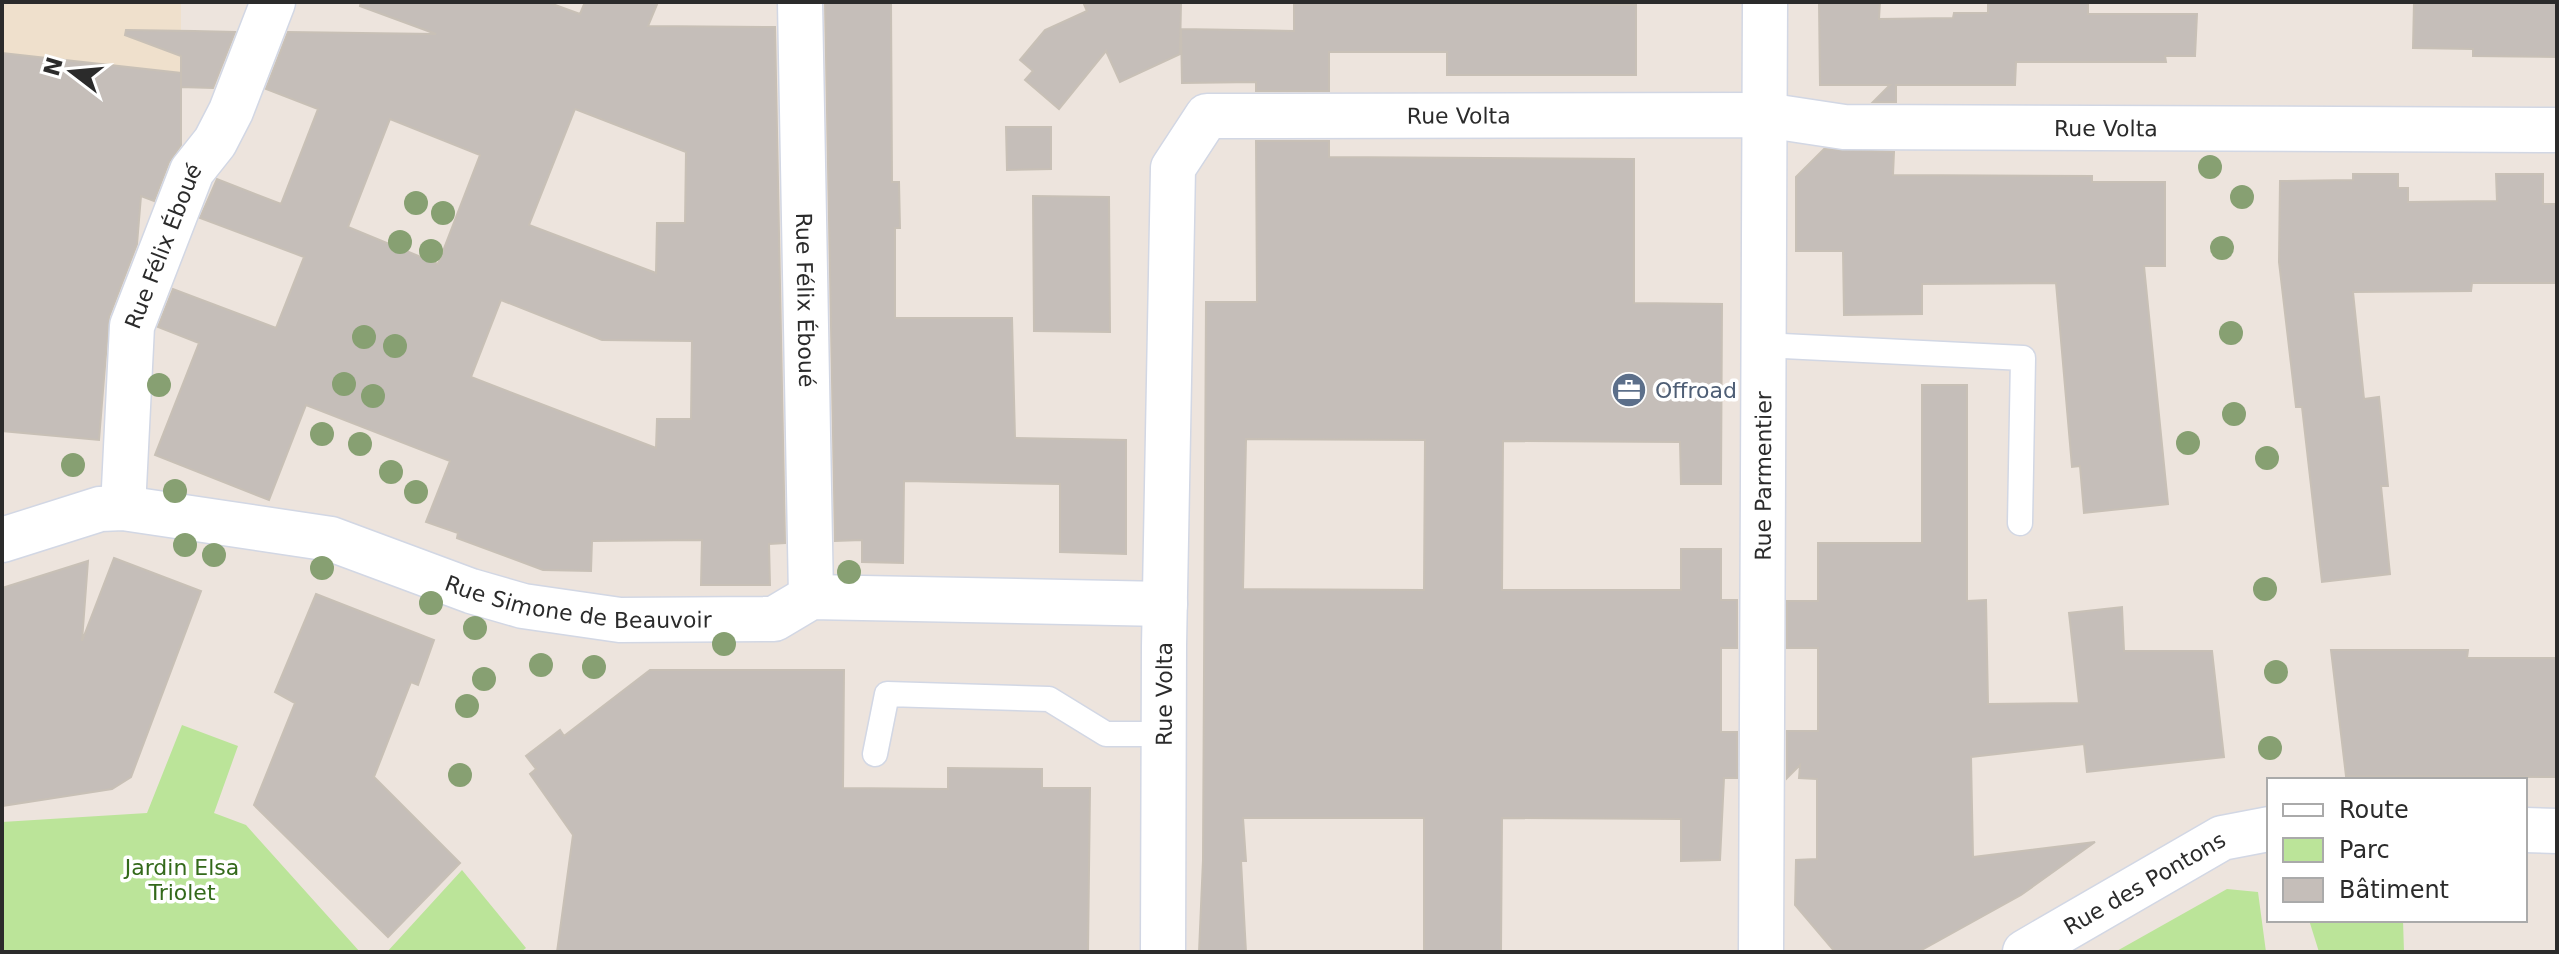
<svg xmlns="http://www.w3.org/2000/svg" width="2559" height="954" font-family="'DejaVu Sans',sans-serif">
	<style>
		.education { fill: #efe0cc }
		.green { fill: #bbe499 }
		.building { fill: #c5beb9; stroke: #c8c0b6; stroke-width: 2; fill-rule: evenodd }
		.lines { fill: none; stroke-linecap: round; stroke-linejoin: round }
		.lane-casing { stroke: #d2d7e4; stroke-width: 27 }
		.street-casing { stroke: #d2d7e4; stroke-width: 47 }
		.lane { stroke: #fff; stroke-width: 24 }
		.street { stroke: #fff; stroke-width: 44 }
		.tree { fill: #87a072 }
		.labels { text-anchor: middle; stroke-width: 7; stroke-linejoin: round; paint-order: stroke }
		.street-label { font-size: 22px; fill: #2b2b2b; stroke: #fff }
		.service-label { font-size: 22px; fill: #4e5e75; stroke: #fff; text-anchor: start }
		.park-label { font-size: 22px; fill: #33691a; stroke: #fff }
	</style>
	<rect width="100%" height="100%" fill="#ede4dd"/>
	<path class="education" d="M2,2H181V143L2,123Z"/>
	<path class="green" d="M182,725L238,746L214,813L246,825L360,952H2V822L147,813Z
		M462,870L526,948L521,952H387Z
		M2227,889L2258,892L2266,952H2115Z
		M2309,920H2403L2404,952H2319Z"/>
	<path class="building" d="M361,2H547L580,14L585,2H658L648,26L775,27L785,543L769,544L770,585H701L702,540L592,541L591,571L543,570L457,538L458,533L426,522L450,461L306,405L269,500L155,455L199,343L158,327L173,289L276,328L304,257L200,218L217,179L281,204L318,109L266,89L288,32L436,34L360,6ZM575,109L686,152L685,223H657L656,273L529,225ZM390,119L480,155L438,264L348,227ZM501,300L602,340L692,341L691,419H657L656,448L471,377Z
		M825,2H891L892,182H899L900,228H895V318H1012L1015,438L1126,440V554L1060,552V484L904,481L903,563L862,562V540L835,541Z
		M1083,2H1181L1180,54L1120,82L1106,51L1059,109L1025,80L1033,71L1020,60L1045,30L1087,11Z
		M1294,2L1636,5V75H1447V52H1329V91H1256V82L1182,83L1181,29L1294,31Z
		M1819,2H1880L1879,19L1953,18L1954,13H1988V2H2088V14H2197L2195,56H2165L2166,62H2016L2015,85H1896V102H1873L1890,85H1820Z
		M2414,2H2557V57L2473,56V49L2413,48Z
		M126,30L194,31L235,32L213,88L181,87V56L125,35Z
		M2,53L181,73V145L169,162L154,201L141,196L137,244L109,317L99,440L2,431Z
		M1006,127H1051V169L1007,170Z
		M1256,141H1329V157L1634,159V303L1722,304L1721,484H1681L1680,442L1503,441L1502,590H1681V549H1721V600H1737V648H1721V732H1737V778H1724L1720,860L1681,861V819L1502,818L1501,952H1424V818H1243L1246,861H1241L1246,952H1199L1203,860L1206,302H1257ZM1246,439L1425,440L1424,590L1243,589Z
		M1824,149L1894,152L1893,175L2092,176V182H2165V266H2144L2168,504L2084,513L2080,466L2072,467L2056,283L1922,284V314L1844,315L1843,251H1796V177Z
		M2353,174H2398V188H2408V202L2497,201L2496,174H2543V204H2557V283H2472L2471,291L2353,292L2364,399L2379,397L2388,486H2381L2390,574L2322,582L2302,407H2296L2279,262L2280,181L2353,180Z
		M1033,196L1109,197L1110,332L1034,331Z
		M1922,385H1967V601L1986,600L1988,704L2079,703L2069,613L2122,607L2124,651H2212L2224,757L2087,772L2084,744L1971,757L1973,857L2095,842L2021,895L1918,952H1835L1795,905L1796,860L1817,859V779L1799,778L1800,765L1787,778V731H1818V648H1787V601H1818V543H1922Z
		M114,558L201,591L131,777L112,789L2,806V588L88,561L82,641Z
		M316,594L434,640L418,685L411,682L374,777L460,863L388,937L254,805L295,703L275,692Z
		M2331,650H2468L2467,658H2557V777L2346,776Z
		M650,670H844L843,788L948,789V768L1042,769V788H1090L1088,952H557L573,835L530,774L536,769L526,756L560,730L564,736Z"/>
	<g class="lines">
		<g class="lane-casing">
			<path id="lane" d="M1763,345L2023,358L2020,523
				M875,754L887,694L1049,699L1106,734H1164"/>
		</g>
		<g class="street-casing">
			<g id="street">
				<path id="s1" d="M800,2L811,597"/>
				<path id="s2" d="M123,508L132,326L192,171L215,142L231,111L273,2"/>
				<path id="s3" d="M2,540L100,509L123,508L331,539L471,591L523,606L620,620L774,619L811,597L1165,604"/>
				<path d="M2525,830L2557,831"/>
				<path id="s4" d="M1163,952L1164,646L1173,168L1207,116L1765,115L1844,127L2557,130"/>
				<path id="s5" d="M1761,952L1765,2"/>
				<path id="s6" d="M2025,952L2222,838L2269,829"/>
			</g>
		</g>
		<use href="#lane" class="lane"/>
		<use href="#street" class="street"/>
	</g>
	<g class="tree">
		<circle cx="2210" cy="167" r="12"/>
		<circle cx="2242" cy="197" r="12"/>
		<circle cx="416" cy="203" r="12"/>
		<circle cx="443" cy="213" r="12"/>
		<circle cx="400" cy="242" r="12"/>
		<circle cx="2222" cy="248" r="12"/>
		<circle cx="431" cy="251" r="12"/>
		<circle cx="2231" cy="333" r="12"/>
		<circle cx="364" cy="337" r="12"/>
		<circle cx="395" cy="346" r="12"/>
		<circle cx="344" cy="384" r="12"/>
		<circle cx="159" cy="385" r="12"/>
		<circle cx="373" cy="396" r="12"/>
		<circle cx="2234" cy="414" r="12"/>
		<circle cx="322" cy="434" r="12"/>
		<circle cx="2188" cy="443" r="12"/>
		<circle cx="360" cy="444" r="12"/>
		<circle cx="2267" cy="458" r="12"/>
		<circle cx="73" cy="465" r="12"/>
		<circle cx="391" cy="472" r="12"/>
		<circle cx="175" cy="491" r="12"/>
		<circle cx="416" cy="492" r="12"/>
		<circle cx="185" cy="545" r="12"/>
		<circle cx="214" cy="555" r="12"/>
		<circle cx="322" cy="568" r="12"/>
		<circle cx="849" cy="572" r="12"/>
		<circle cx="2265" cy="589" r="12"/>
		<circle cx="431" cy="603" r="12"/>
		<circle cx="475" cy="628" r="12"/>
		<circle cx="724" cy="644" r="12"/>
		<circle cx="541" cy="665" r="12"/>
		<circle cx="594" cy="667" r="12"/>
		<circle cx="2276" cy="672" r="12"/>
		<circle cx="484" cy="679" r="12"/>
		<circle cx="467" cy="706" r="12"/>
		<circle cx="2270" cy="748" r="12"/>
		<circle cx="460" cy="775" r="12"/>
	</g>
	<defs>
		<g id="office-disc" transform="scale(1.8)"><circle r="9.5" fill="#5c6f8a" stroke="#fff"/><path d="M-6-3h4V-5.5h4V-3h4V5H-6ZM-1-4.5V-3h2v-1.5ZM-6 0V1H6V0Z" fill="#fff"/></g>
	</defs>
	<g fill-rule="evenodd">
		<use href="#office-disc" x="1629" y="390"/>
	</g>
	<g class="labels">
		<g class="street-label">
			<text dy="8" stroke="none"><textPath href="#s4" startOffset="1098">Rue Volta</textPath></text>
			<text dy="8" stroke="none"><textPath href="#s4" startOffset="1746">Rue Volta</textPath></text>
			<text dy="8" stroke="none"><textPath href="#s2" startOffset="268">Rue Félix Éboué</textPath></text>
			<text dy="8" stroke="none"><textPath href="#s1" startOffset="298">Rue Félix Éboué</textPath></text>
			<text dy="8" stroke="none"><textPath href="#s5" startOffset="476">Rue Parmentier</textPath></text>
			<text dy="8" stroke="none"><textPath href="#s3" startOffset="594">Rue Simone de Beauvoir</textPath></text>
			<text dy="8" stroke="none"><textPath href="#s4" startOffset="258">Rue Volta</textPath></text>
			<text dy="8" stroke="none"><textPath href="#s6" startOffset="138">Rue des Pontons</textPath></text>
		</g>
		<g class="service-label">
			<text x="1655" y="398">Offroad</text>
		</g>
		<g class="park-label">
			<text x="182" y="875">Jardin Elsa<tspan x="182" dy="25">Triolet</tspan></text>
		</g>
	</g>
	<rect width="2559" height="954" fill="none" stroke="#2b2b2b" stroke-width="8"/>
	<rect x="2267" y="778" width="260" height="144" fill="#ffffff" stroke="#aaaaaa" stroke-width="2"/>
	<rect x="2283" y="804" width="40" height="12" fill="#ffffff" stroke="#aaaaaa" stroke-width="2"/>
	<text x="2339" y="818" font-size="24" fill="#2b2b2b">Route</text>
	<rect x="2283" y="838" width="40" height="24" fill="#bbe499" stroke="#aaaaaa" stroke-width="2"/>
	<text x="2339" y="858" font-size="24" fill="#2b2b2b">Parc</text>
	<rect x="2283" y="878" width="40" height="24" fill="#c5beb9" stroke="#aaaaaa" stroke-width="2"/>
	<text x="2339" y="898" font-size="24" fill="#2b2b2b">Bâtiment</text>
	<g transform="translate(72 72) rotate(286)" stroke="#ffffff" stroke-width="6" paint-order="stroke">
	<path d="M0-6L14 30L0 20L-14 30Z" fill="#2b2b2b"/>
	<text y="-12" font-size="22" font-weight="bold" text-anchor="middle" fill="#2b2b2b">N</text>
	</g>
</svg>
